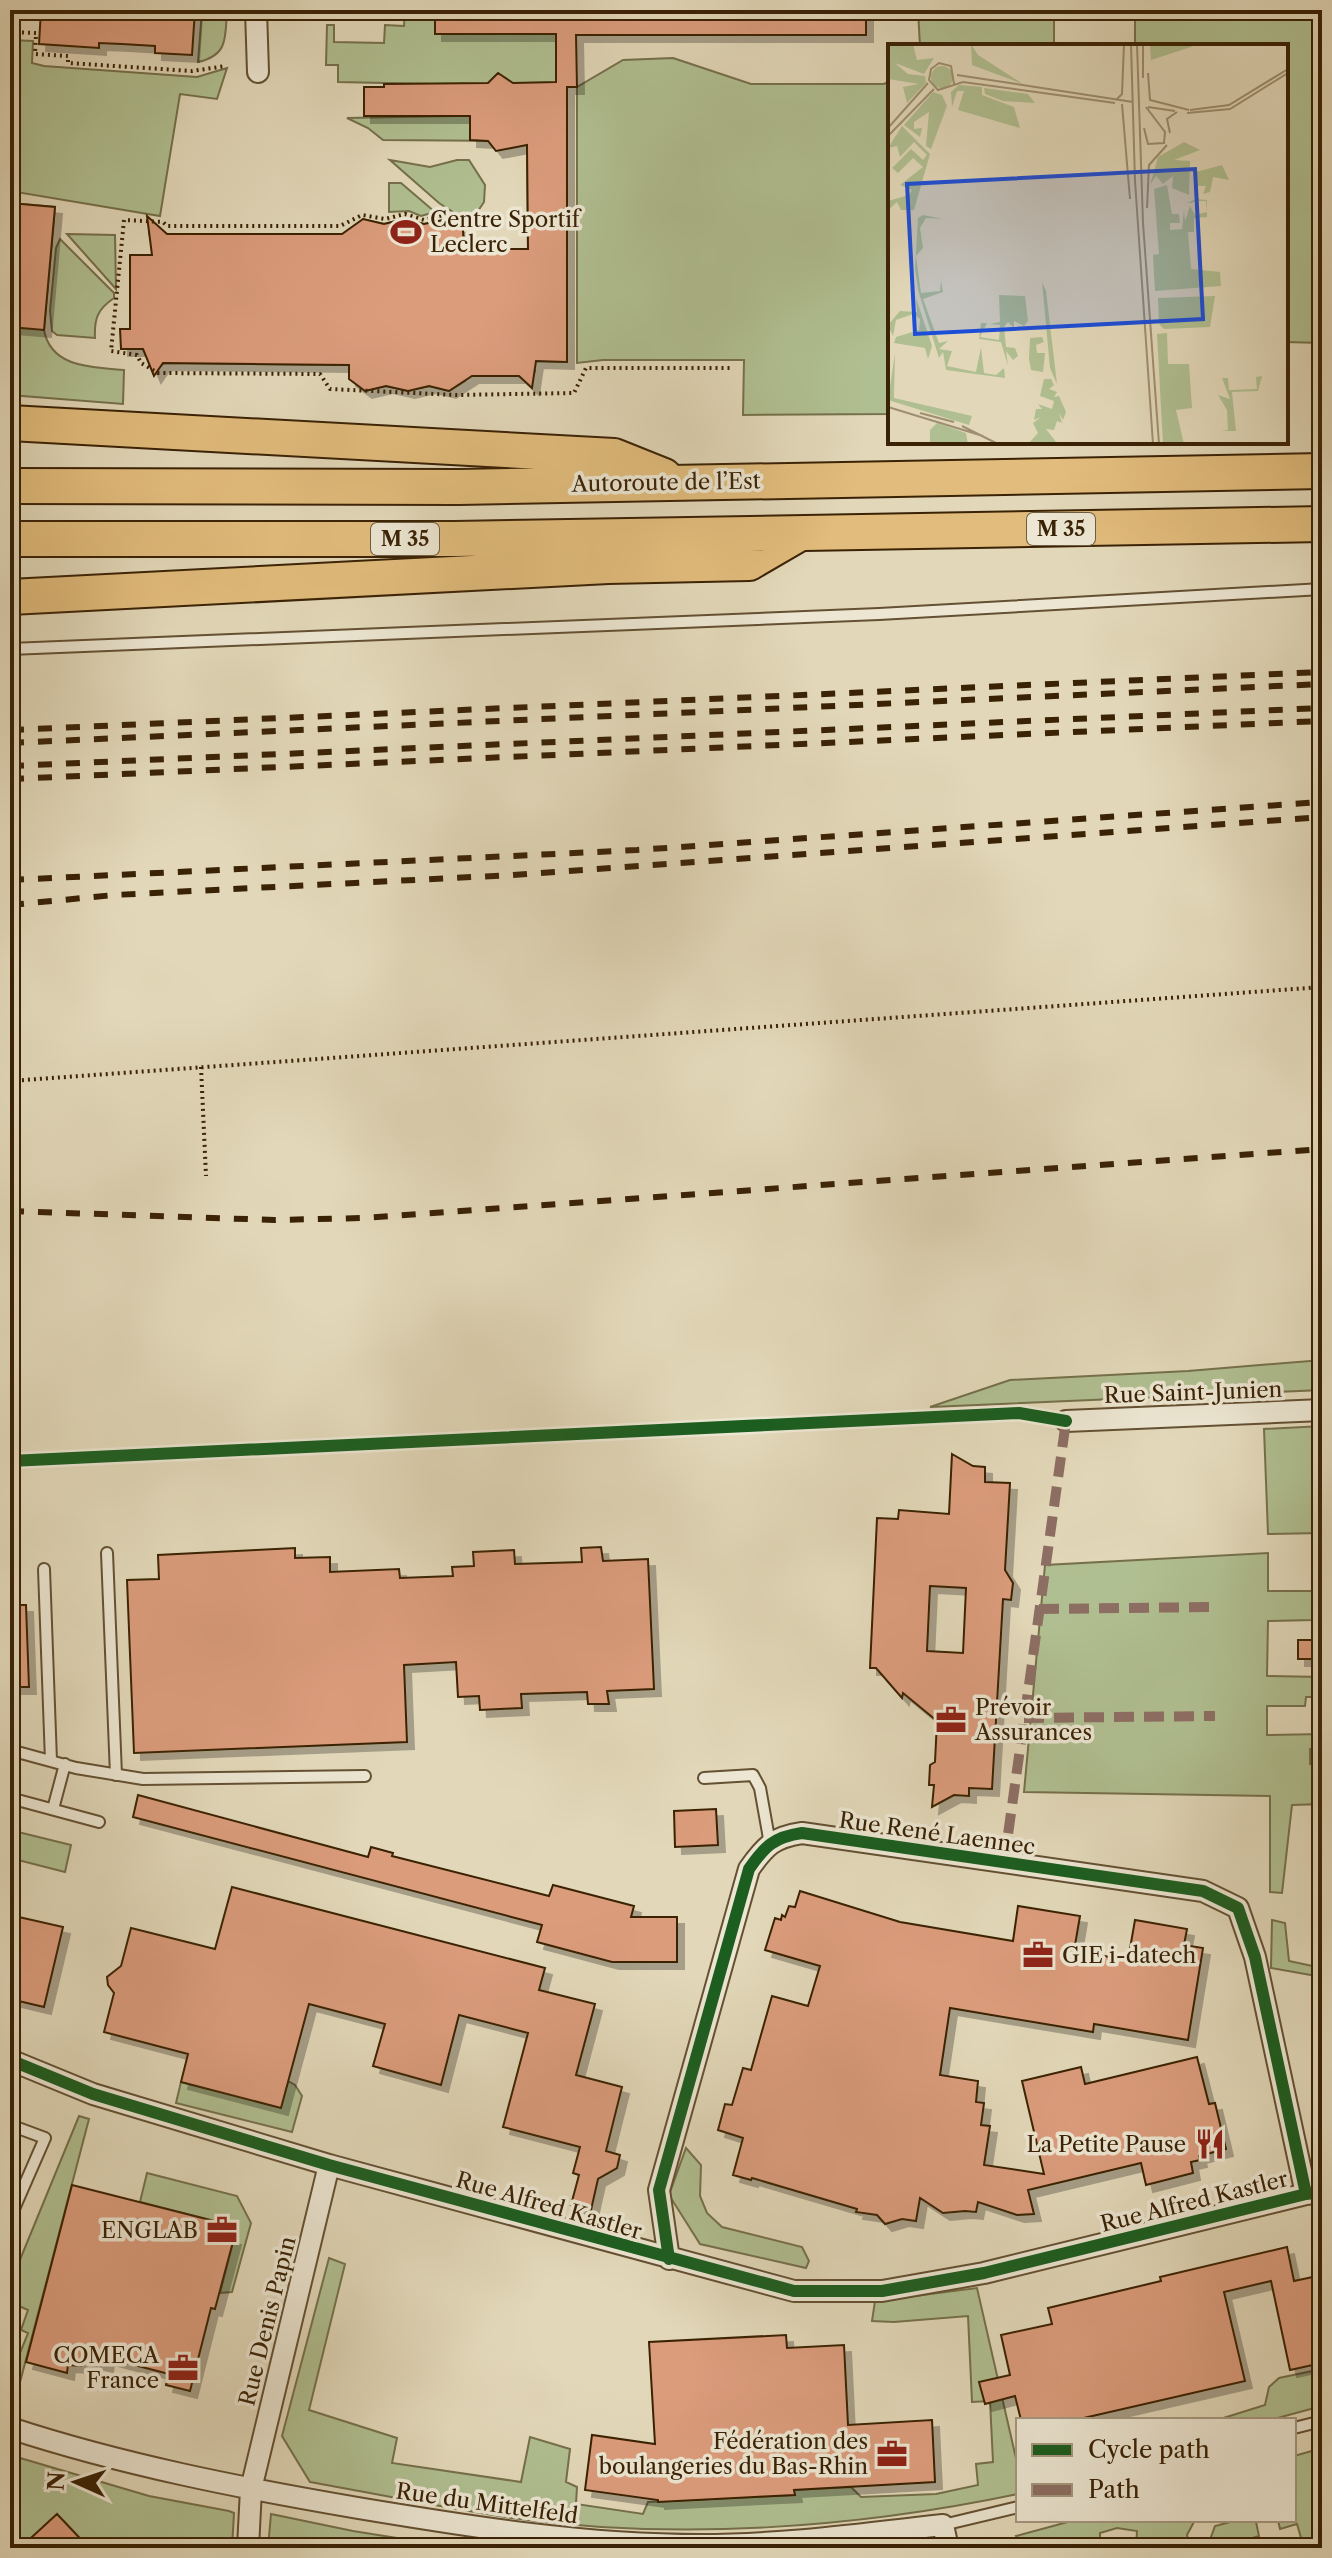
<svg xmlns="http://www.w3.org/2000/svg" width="1332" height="2558" font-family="'Libre Caslon Text',serif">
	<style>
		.green { fill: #b0bf91; stroke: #75704b; stroke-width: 2 }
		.building { fill: #db9c7c; stroke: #3a2205; stroke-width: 2; fill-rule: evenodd; filter: url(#shadow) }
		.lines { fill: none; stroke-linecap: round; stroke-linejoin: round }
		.service-casing { stroke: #645032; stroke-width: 14 }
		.minor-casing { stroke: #645032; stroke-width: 24 }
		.trunk-casing { stroke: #3a2205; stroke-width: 38 }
		.path { stroke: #3a2205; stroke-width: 4; stroke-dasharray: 2 4; stroke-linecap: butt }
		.service { stroke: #ece6d2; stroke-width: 10 }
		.minor { stroke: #ece6d2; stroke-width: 20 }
		.trunk { stroke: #e1bc7c; stroke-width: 34 }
		.rail { stroke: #3a2205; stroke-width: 6; stroke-dasharray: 14 14; stroke-linecap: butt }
		.quiet { stroke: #8d6e63; stroke-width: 10; stroke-dasharray: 20 10; stroke-linecap: butt }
		.cycleway-casing { stroke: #ece6d2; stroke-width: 17 }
		.cycleway { stroke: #1b5e20; stroke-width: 12 }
		.labels { text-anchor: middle; stroke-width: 7; stroke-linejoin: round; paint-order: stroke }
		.shield { fill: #ece6d2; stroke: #6f5d42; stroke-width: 2 }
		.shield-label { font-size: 20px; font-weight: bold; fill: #3a2205 }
		.poi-label { font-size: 22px; fill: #3a2205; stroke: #ece6d2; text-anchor: end }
		.street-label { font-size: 22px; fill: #3a2205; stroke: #ece6d2 }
		.inset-road { fill: none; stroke: #9f8f71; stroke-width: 2 }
		.view { fill: #1d4ed8; fill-opacity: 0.15; stroke: #1d4ed8; stroke-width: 4 }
		.inset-edge { fill: none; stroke: #3a2205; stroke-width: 4 }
	</style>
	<defs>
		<filter id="shadow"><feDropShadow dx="7" dy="7" stdDeviation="0" flood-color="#0004"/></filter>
	</defs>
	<rect width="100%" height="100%" fill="#e2d8b9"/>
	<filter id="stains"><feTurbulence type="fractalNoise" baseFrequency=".0025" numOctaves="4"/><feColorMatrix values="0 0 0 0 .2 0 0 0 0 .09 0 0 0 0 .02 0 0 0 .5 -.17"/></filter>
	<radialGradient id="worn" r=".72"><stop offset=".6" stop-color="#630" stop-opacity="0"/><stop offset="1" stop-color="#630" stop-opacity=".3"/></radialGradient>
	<path class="green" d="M202,10H227C225,37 229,55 198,62Z
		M405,10H435V34H556V86L540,92H567V362L528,361L535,371L531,379L519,376H465V381L449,391L429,386L408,391L386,386L365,391L349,365L164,363L157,369L156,255L149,233L155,227L160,228L164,234H349L363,219L384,224L404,219L424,224L448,219L463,230L464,249H528L527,141L383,140L368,128L347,118L454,116L434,84L338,82V65H326L327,25H334V42L384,43L385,25L404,26Z
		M918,10H1054V46H920Z
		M1135,10H1322V343L1286,342V46H1135Z
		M10,40L33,41L32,63L44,66L197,77L227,68L217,99L180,94L160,216L10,191Z
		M673,58L751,84H884L890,81V414L743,415L744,360H603L577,363V87L623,60Z
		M390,160L430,167L457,160H469L485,185L484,202L470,223L439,203Z
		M389,183H401L435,212L421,216L409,211L389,212Z
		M10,203L55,207L44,330C51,368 92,367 124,370L123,404L10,395Z
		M67,234L115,235L116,289Z
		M60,239L114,293V298C98,309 94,318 95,338L57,335L52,331L50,311L56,248Z
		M1322,1360V1390L930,1407L1010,1380L1188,1371Z
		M1322,1426V1533L1268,1534L1264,1429Z
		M1268,1553V1591H1313V1620L1268,1621L1267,1676L1322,1677V1697H1306L1305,1706H1267V1735L1322,1734V1748L1310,1749V1764H1322V1804L1292,1805L1282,1893L1270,1892V1796L1024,1792L1045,1565Z
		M10,1830L71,1845L65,1872L10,1858Z
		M1272,1920L1285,1923L1289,1961L1322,1968V1977L1271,1968Z
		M288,2081L295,2085L302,2096L292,2132L176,2103L181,2082L281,2107Z
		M79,2116L89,2119L13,2409L10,2408V2367L14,2368L28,2333L21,2330L28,2310L10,2302V2284Z
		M686,2148L701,2165L700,2196L707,2213L722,2227L802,2247L809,2261L806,2268L700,2244L669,2195Z
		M147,2173L237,2196L251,2223L232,2292L220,2293L234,2238L225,2230L226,2224L140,2202Z
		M329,2258L345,2264L309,2410L397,2438L392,2463L521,2482L530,2437L570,2449L566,2482L577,2487L576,2504L643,2514L648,2502L794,2495V2490L851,2487L861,2497L936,2494L978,2485L976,2464L993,2462L990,2401L972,2402L968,2316L894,2322L872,2321L875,2301L977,2288L1018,2467V2494C856,2528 677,2541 512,2518C445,2508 377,2494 310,2482L282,2436Z
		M1322,2369V2406L1270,2420H1217L1265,2405L1269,2387L1279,2378Z
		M1322,2448V2548H1304L1297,2524L1280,2529L1278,2520H1294V2456Z
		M10,2455L149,2496L229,2511L234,2513L232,2548H10Z
		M271,2514L353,2531L460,2548H268Z
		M1075,2520H1195L1187,2535L1190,2548H1136L1137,2531L1117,2528L1100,2533V2543L1083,2545L1082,2548H1021L1016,2536Z
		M1238,2520L1256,2522L1259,2536L1222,2548H1207L1215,2526Z"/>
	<path class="building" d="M41,10H195L192,55L155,53V46L122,44L99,43V48L39,44Z
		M435,10H456V14H766V10H866V35H576L577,87H567V362L536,361L532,388L519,376H472L449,391L429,386L408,391L386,386L365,391L349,379V365L163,363L154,376L143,349H121L120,329H130V255H152L147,216L167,234H342L363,219L384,224L404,219L424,224L448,219L463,230L464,249H528L527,145L496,151L488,141L470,140V116H364V87H384V84L488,83L498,73L513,83L556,82V34H435Z
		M10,203L55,207L44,330L10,327Z
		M952,1454L973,1466L985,1467V1482L1010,1483L1005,1570L1013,1583L1011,1600L1003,1599L992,1789L969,1788V1796L954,1795L932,1807L934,1785H929L930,1765L935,1762L937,1721L903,1693L902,1698L876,1668H870L877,1518L898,1519L899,1510L949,1514ZM930,1586L966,1588L963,1653L927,1651Z
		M601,1547L603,1561L648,1559L654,1689L607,1691L609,1704H588L587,1692L521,1694L522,1708L480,1710L479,1696L458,1697L456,1662L404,1665L407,1742L134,1753L127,1580L159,1579L158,1555L295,1548V1558L330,1557V1572L399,1569L400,1578L453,1576L452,1567L474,1566L473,1552L514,1550L515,1564L582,1562L581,1548Z
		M10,1605H26L29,1687H10Z
		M1298,1640H1322V1659H1298Z
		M138,1795L368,1857L371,1847L393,1853L392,1856L549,1896L553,1885L634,1906L631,1917H677V1962H612L537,1942L542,1925L133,1817Z
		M716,1809L718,1845L675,1847L674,1811Z
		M232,1887L545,1968L539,1990L595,2004L576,2075L622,2087L606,2151L620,2155L617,2168L598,2179L591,2210L571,2205L579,2175L573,2173L580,2147L503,2127L528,2033L459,2015L441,2085L373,2066L385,2024L309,2004L281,2108L181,2082L188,2054L104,2032L114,1993L108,1985L107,1977L121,1966L131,1928L215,1949Z
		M800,1891L900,1922L1013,1941L1018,1906L1080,1916L1074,1951L1128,1960L1135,1920L1187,1929L1184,1945L1203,1948L1188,2040L1094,2024L1093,2032L950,2008L940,2075L978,2081L976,2102L984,2103L981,2125L990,2126L984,2165L1044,2174L1022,2081L1081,2067L1085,2084L1197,2057L1209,2104L1215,2103L1226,2149L1199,2156L1200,2160L1191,2162L1193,2173L1146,2185L1141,2163L1028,2190L1034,2214L1017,2215L978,2202L976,2212L965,2211L943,2213L920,2198L916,2221L902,2219L885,2224L877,2215L856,2212L857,2209L752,2178L751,2180L733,2175L743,2138L718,2130L725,2104L732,2105L743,2068L751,2070L772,1996L808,2006L820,1966L765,1950L775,1918L781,1920L782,1915L785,1917L789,1906L795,1907Z
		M10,1915L63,1927L44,2007L10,1999Z
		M72,2185L226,2224L223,2235L234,2238L215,2309L211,2308L190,2391L166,2385L169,2374L107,2358L106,2365L81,2359V2366L68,2365L67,2373L26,2362Z
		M1287,2247L1294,2281L1322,2275V2363L1290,2370L1271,2281L1224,2292L1245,2381L1075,2420H1021L1015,2396L985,2404L979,2382L1010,2375L1001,2335L1052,2324L1048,2308L1161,2281L1160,2277Z
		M786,2335L787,2348L844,2345L848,2425L932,2420L935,2482L794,2490L795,2495L658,2502V2500L585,2490L592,2435L655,2444L649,2342Z
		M57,2514L89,2548H20Z"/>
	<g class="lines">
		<g class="service-casing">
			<path id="service" d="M10,649L879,614L1322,589
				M107,1553L116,1775
				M44,1569L51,1761
				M10,1750L76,1768L143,1779L365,1776
				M704,1778L753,1775L760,1788L770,1844
				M10,1798L99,1822
				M53,1809L65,1764
				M10,2125L45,2138L10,2218
				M1294,2428L1322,2421
				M943,2525L1018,2507"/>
		</g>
		<g class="minor-casing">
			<path id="minor" d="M256,10L258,72
				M1066,1421L1322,1410
				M10,2060L93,2094L329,2165L794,2291H882L984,2273L1306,2194L1322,2192
				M669,2259L659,2190L749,1869C765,1846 774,1837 802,1833L1203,1891L1238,1908L1255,1957L1306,2194
				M10,2428C123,2465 241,2488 358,2508C472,2527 585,2545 701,2545C782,2545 862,2534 943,2525L948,2548
				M248,2548L251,2489L329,2165"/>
		</g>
		<g class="trunk-casing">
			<path id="trunk" d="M10,423L614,456L664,476
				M10,486L459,487L1322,471
				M10,539H455L1322,524
				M10,597L608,566L749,563L797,535"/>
		</g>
		<path class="path" d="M10,32L36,33L35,54L68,56V63L192,71L226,66
			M447,214L424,220L405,214L385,219L362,215L340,226H167L163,222L124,220L111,351L137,355L141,363L158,373L320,374L330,389L456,395L574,393L586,368H732
			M201,1067L206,1176
			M10,1081L1322,987"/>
		<use href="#service" class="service"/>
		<use href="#minor" class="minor"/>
		<use href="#trunk" class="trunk"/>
		<path class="rail" d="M10,730L1322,672
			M10,743L1322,684
			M10,766L1322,708
			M10,779L1322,721
			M10,880L637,850L1322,802
			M10,905L114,895L513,875L1322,817
			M10,1211L274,1220L364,1218L1322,1149"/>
		<path class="quiet" d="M1039,1609L1213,1607
			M1024,1718L1215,1716
			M1004,1863L1066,1421"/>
		<g class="cycleway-casing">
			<path id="cycleway" d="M10,1461L1019,1413L1066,1421
				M10,2060L93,2094L329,2165L794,2291H882L984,2273L1306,2194L1322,2192
				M669,2259L659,2190L749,1869C765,1846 774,1837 802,1833L1203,1891L1238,1908L1255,1957L1306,2194"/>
		</g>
		<use href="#cycleway" class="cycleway"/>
	</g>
	<defs>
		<g id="stadium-bare" transform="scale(2.4)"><path d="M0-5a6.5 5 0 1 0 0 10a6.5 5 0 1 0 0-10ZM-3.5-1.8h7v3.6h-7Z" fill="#8f2418" stroke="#ece6d2" stroke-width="2.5" paint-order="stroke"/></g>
		<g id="office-bare" transform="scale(2.4)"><path d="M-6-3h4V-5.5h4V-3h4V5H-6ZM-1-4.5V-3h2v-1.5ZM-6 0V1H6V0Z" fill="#8f2418" stroke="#ece6d2" stroke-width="2.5" paint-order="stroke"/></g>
		<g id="restaurant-bare" transform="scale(2.4)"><path d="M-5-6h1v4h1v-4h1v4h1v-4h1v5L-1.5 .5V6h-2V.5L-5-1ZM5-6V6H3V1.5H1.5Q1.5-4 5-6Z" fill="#8f2418" stroke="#ece6d2" stroke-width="2.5" paint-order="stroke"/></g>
	</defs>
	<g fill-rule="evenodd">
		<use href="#stadium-bare" x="406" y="232"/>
		<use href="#office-bare" x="951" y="1720"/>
		<use href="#office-bare" x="1038" y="1955"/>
		<use href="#restaurant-bare" x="1210" y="2144"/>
		<use href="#office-bare" x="222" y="2230"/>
		<use href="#office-bare" x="183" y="2368"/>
		<use href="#office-bare" x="892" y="2454"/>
	</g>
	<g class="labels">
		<g class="shield">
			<rect x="1027" y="513" width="68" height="32" rx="6"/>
			<rect x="371" y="523" width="68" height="32" rx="6"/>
		</g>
		<g class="shield-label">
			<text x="1061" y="536">M 35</text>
			<text x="405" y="546">M 35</text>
		</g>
		<g class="poi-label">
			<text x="430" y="227" text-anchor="start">Centre Sportif<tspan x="430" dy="25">Leclerc</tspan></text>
			<text x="975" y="1715" text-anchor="start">Prévoir<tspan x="975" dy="25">Assurances</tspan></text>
			<text x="1062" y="1963" text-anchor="start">GIE i-datech</text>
			<text x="1186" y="2152">La Petite Pause</text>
			<text x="198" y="2238">ENGLAB</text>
			<text x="159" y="2363">COMECA<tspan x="159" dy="25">France</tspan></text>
			<text x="868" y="2449">Fédération des<tspan x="868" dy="25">boulangeries du Bas-Rhin</tspan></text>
		</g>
		<g class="street-label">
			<text transform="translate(666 482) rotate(-1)" y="8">Autoroute de l’Est</text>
			<text transform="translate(1193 1392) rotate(-2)" y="8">Rue Saint-Junien</text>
			<text transform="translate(937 1833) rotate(8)" y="8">Rue René Laennec</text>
			<text transform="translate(1194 2201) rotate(-14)" y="8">Rue Alfred Kastler</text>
			<text transform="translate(549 2205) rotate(16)" y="8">Rue Alfred Kastler</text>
			<text transform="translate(267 2321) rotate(-76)" y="8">Rue Denis Papin</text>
			<text transform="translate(487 2503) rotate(8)" y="8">Rue du Mittelfeld</text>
		</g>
	</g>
	<g transform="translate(888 44)">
		<rect width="400" height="400" fill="#e2d8b9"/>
		<path d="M0,0H25L29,16L46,14L36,30L7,19L20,30L37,32L38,39L19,59L15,43L31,40L0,35ZM83,0L90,11L135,40L84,21ZM262,0H312L263,16ZM43 33a11 11 0 1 1 22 0a11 11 0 1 1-22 0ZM71,41L94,43V51L126,63L132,84L70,66L76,47H69L64,63L63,48ZM96,44L140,50L147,59L115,57L97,50ZM45,48L54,51L59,62L43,105L38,102L41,68L26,78V85L34,84L32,93L16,81ZM14,82L42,110L26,166H13L9,158L0,166V157L21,151L24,146L12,141L35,123L25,114L10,129L4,124L23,105L35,116L39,111L26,98L12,113L9,102L0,104ZM296,98L312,106L286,116L302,117L301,151L284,144L285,132L275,140L268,132L262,141L270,113ZM334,121L341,136L325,133L322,148L315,150L318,142H308V128ZM279,141L284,170H291L292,179H282V186L294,185L296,165L297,177L302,162L307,171L319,168L318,157H307L304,159H299L308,155L319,156V173L306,174V188H300L303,225L332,228L333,242L267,247L265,211L271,210L266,145ZM35,171L55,175L38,174L32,184L35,204L28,212L33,249L52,247L53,237L55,248L35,255L51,299L60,297L51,305L64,307L59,322L88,328L93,303L96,329L108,331L116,324L117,334L58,326L55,308L51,314L30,246L27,224L30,174ZM154,238L158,247L169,340L162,324ZM111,251L137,252L140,277L136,282L126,277V284L120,278L116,283L118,303L127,304L130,312L125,316L118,307L120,322L113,298L91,295L93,279H99L92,293L111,296L112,281L102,280L112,278ZM327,252L322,283L276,285L271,280L270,254ZM28,254L44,302L40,315L37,304L6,299L8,293L31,286L32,275L25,270L8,276L5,292L0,281L12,267L29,268ZM279,289L280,320H301L304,364L288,366L296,400H275L269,290ZM154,293L156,298L148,301L149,309H157L155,328L143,326L141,315L142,294ZM7,309L6,354L84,372L81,381L0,356ZM374,332L370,347L344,348L348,387H333L340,386L339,366L330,351L342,355L334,334H340L341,346L369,345L368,333ZM156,335H163L166,341L161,345L169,348L166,353L171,352L178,368L175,376L171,369L174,379L169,377L166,386L158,385L168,398L140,400L150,389L145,379L153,373L146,376L148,365H154L150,360L164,365L166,357L152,352ZM49,379L78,389L80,400H42V386Z" fill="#b0bf91"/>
		<path class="inset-road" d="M243,0L247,137L265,400M249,0L255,179L271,400M260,29L262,56L301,66M69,31L245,58M255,34V0M66,40L63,22L51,19L43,25L41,36L50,46L75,38L227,59M228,56L234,50L236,0M234,60L242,155M260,63L287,67M302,66L341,61L400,25M299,69L342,65L400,29M0,84L40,39M256,84L260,100L276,99L277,88L258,63M282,89L279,75L289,68M0,92L46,45M259,164L261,121L279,101M0,363L95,392M32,369L66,378M74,382L110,400"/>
		<path class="view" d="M307,125L315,275L27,290L19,140Z"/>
		<rect width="400" height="400" class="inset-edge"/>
	</g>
	<rect width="1332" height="2558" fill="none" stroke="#e2d8b9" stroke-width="40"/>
	<rect x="12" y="12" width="1308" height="2534" fill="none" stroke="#3a2205" stroke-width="4"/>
	<rect x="20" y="20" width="1292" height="2518" fill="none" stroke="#3a2205" stroke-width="2"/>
	<rect x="1016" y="2418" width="280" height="104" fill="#ece6d2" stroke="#a59880" stroke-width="2"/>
	<rect x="1032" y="2444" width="40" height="12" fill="#1b5e20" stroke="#a59880" stroke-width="2"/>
	<text x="1088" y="2458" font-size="24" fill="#3a2205">Cycle path</text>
	<rect x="1032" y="2484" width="40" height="12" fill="#8d6e63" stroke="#a59880" stroke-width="2"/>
	<text x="1088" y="2498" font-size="24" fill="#3a2205">Path</text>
	<g transform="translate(76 2482) rotate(273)" stroke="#ece6d2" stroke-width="6" paint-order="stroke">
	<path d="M0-6L14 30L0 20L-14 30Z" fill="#3a2205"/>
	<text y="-12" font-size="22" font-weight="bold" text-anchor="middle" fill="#3a2205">N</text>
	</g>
	<rect width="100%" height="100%" filter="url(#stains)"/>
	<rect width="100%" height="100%" fill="url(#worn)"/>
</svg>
